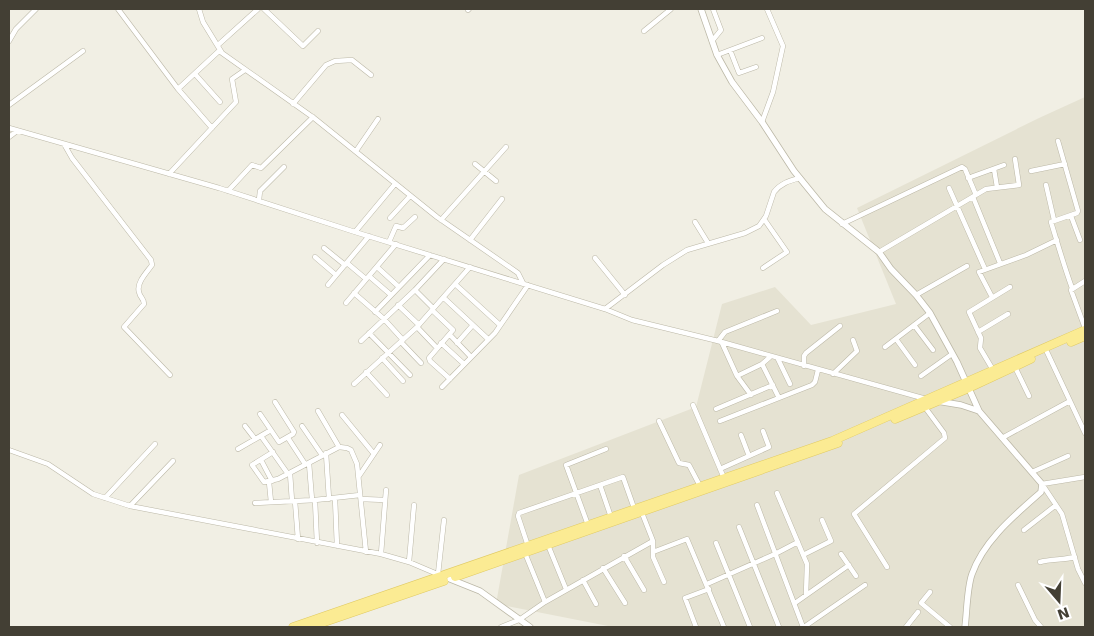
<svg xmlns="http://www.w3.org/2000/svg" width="1094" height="636" font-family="'DejaVu Sans',sans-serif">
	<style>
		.residential { fill: #e5e2d2 }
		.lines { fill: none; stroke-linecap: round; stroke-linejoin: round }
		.minor-casing { stroke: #bcb8a7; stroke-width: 5.5 }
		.tertiary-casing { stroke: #bcb8a7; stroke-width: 7 }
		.primary-casing { stroke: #e0ca63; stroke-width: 9 }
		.minor { stroke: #fff; stroke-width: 4.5 }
		.tertiary { stroke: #fff; stroke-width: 5.5 }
		.primary { stroke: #fbeb93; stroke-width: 8 }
	</style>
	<rect width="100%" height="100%" fill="#f1efe4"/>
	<path class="residential" d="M1085,97V627H613L496,604L519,475L696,407L722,304L775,287L811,325L896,304L857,208L1039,118Z"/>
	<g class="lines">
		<g class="minor-casing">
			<path id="minor" d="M118,9L178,89L212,128
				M199,9L203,22L222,53L314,118L437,217L518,273L523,283
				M264,9L303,46L318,31
				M468,10L469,9
				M644,31L671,9
				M9,41L16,29L36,9
				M712,41L721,30L713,9
				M218,45L258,9
				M730,50L739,73L756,67
				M717,55L762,38
				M195,74L220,102
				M178,89L220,50
				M293,104L326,65L335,61L352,60L371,75
				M9,105L83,51
				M762,122L773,92L783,46L767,9
				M9,128L219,188L355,232L605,309L632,320L718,341L926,399
				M9,137L17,131
				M1058,141L1078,211L1077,213L1051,222C1058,245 1064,266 1072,288
				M64,144L72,158L151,260L152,265C147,272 136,283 139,292C140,298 144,298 144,304L124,327L170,375
				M356,151L378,119
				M475,164L496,181
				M994,169L997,187
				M1031,171L1065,164
				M169,174L236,102L232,79L245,70
				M968,178L1004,165
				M1046,185L1054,220
				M949,188L985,269
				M228,191L252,165L261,168L313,117
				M973,197L1000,263
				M259,200L260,191L284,167
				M1071,216L1080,240
				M390,218L410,196
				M441,220L506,147
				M695,222L708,243
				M842,224L962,167L965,169L976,195
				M355,232L395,184
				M470,240L502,199
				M389,242L396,226L403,228L415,217
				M324,248L345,265
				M879,252L986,189L1019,185L1015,159
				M315,257L336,275
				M595,258L625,295
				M347,263L366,279
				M377,267L399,287
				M763,268L787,252L764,219
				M369,276L391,295
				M1085,281L1071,290L1085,328
				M455,284L500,325
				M328,285L369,236
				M415,290L433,308
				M354,293L384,319L403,340
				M916,295L967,266
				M992,297L979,272L1026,255L1057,240
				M444,298L488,339
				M346,303L396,244
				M398,305L419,325
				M605,309L663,265L687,250L745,233L759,226L766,216L774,192C781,183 789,181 800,178
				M432,310L453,330L429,358L430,361L450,379
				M375,312L430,255
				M914,325L933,350
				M417,327L437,348
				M978,332L1008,314
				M369,333L410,375
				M450,335L471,357
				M896,339L915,365
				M361,341L415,290L444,259
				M718,341L725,332L777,311
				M401,342L421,363
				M441,343L464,364
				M457,343L472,326
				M722,343L737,376L751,395
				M885,347L930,313
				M1047,352L1085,433
				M382,358L403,381
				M778,359L790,384
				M762,364L779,398
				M804,366V356L806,353L840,326
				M1015,367L1029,396
				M993,370L980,348L981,338L969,312L1010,287
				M366,372L387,395
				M833,374L857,351L853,340
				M737,376L762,364L770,357
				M921,376L952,354
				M354,384L417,327L470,267
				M442,387L495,333L528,285
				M693,405L724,478
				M716,409L773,385
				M318,411L339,447
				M260,414L279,442L293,434L294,432L275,402
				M342,415L374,454
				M659,421L678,461L679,463L689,465L700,486
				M720,421L812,385L815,382L818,370
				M245,426L255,439
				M302,426L322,455
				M741,435L749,456
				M261,436L288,474
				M288,438L305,464
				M1002,438L1070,401
				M238,449L271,430
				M9,450L48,464L93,494L130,506L381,554L409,562L442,576
				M273,452L252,465L264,482L278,479L339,447L347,448L351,450L357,464L366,552
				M326,453L329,499
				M261,460L272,481
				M309,463L312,500
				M720,469L769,447L763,431
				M1032,472L1068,456
				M290,473L292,501
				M359,476L380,445
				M1085,477L1042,484L1062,514L1078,569L1085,583
				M269,482L271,502
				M600,485L611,517
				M777,493L807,564L806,595
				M105,498L155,444
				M335,498L337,546
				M361,499L385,500
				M315,500L317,543
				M295,501L298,539
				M255,503L315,500L360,495
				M757,505L803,627
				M130,506L173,461
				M642,513L653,541V557L664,582
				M588,525L566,465L606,449
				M739,527L779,627
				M1024,530L1056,505
				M716,543L750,627
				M548,545L566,589
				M528,546L518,516L519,513L623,477L634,508
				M653,552L687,539L724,627
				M525,553L545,602
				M381,554L386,490
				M841,554L856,576
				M803,555L831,541L822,520
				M624,556L644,590
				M409,562L414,505
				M1040,562C1051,559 1063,560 1075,557
				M887,567L854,514L945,438L944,433L924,406
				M603,568L625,603
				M438,574L444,520
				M583,580L596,604
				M707,584L775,554L798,542
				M1018,585L1035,620L1041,627
				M930,592L921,603L950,627
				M795,603L849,565
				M501,627L519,620L545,602L653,541
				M696,627L685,598L709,589
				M804,627L865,585
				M906,627L918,612"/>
		</g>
		<g class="tertiary-casing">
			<path id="tertiary" d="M701,9L717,55L732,82L762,122L794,171L825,209L879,252L891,269L916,295L930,313L957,362L979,411
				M937,401L961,405L979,411L1042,484L1041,492C1015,515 984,540 972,574C967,588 967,611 965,627
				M450,579L480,591L530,627"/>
		</g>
		<g class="primary-casing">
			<path id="primary" d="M1071,342L1085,336
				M895,419L969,388L1031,359
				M455,577L838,443
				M293,627L832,441L1085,330
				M310,627L444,581"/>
		</g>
		<use href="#minor" class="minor"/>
		<use href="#tertiary" class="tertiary"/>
		<use href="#primary" class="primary"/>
	</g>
	<rect width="1094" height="636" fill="none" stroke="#433f34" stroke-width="20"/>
	<g transform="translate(1059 601) rotate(161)" stroke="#ffffff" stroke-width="4" paint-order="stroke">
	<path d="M0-4L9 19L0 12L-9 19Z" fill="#433f34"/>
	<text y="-8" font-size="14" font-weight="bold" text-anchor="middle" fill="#433f34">N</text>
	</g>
</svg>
